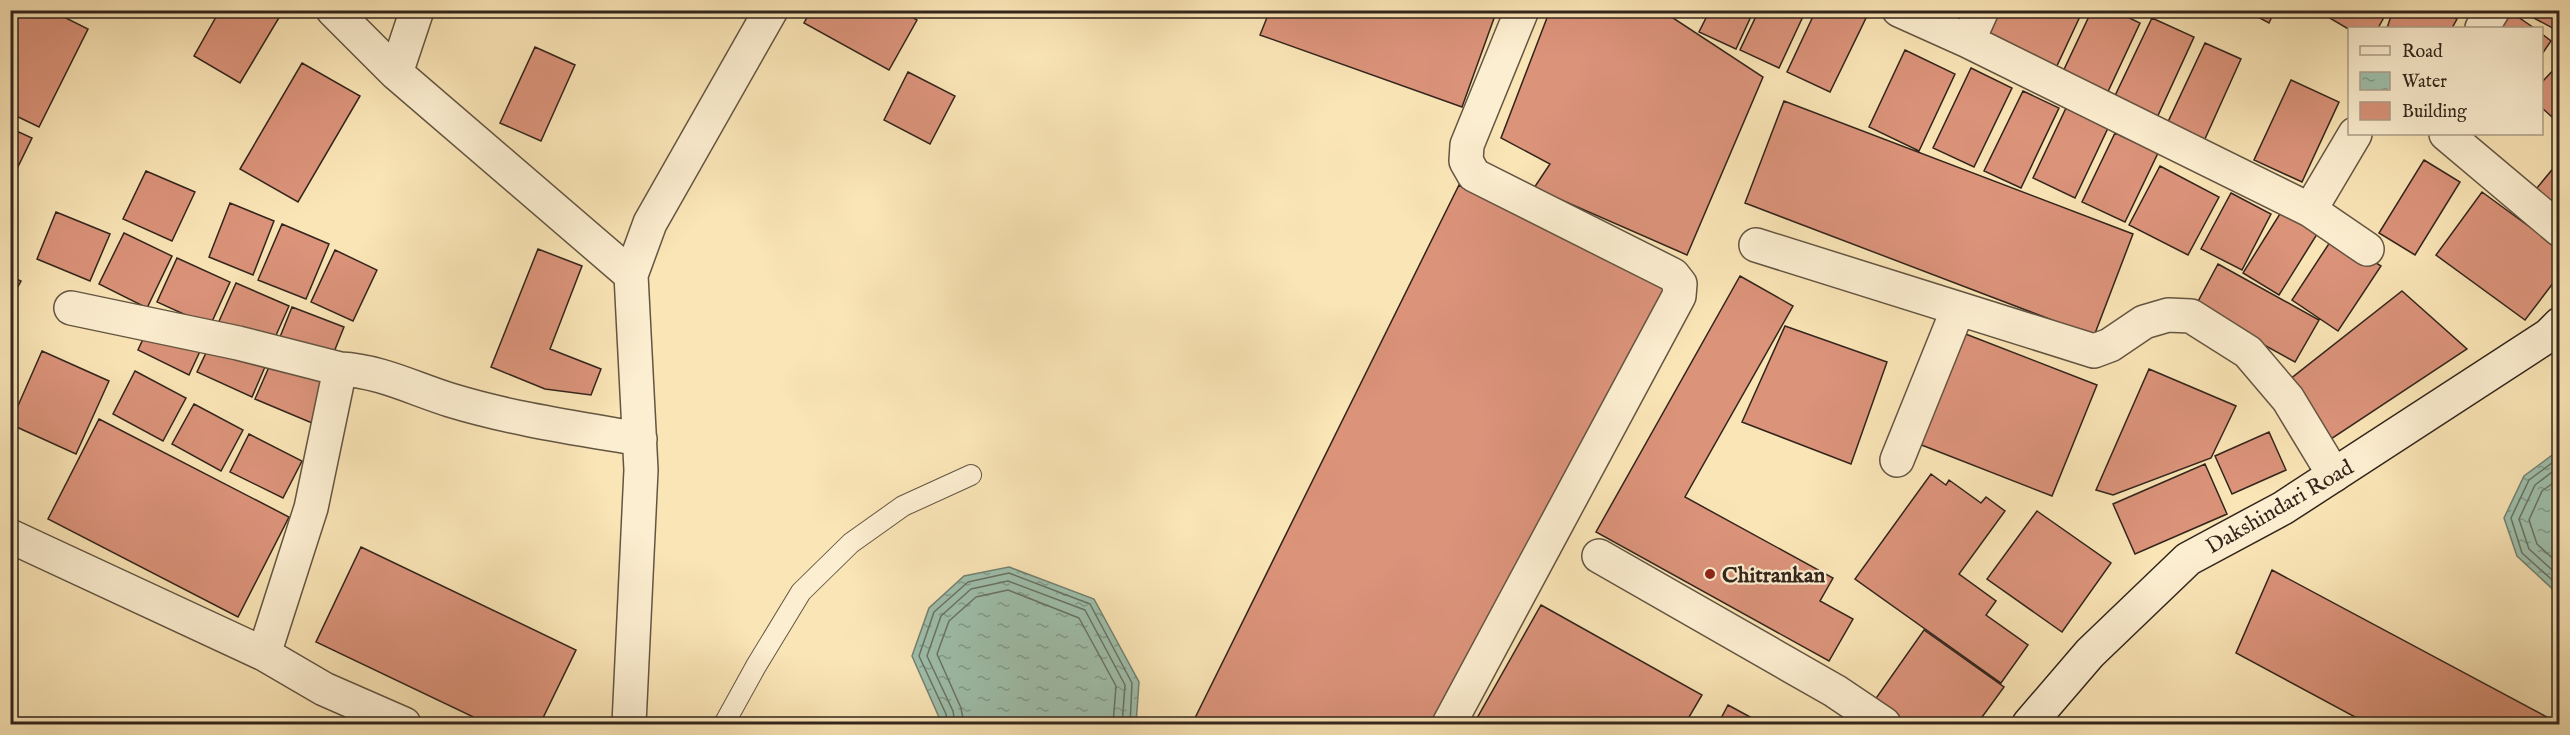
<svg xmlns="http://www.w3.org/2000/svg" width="2570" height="735" font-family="'IM FELL English',serif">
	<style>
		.water { fill: url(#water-ripples); stroke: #738172; stroke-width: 1.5 }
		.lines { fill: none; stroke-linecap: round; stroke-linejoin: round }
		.shore { stroke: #687264; stroke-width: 1.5 }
		.building { fill: #db937a; stroke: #32251c; stroke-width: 1.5 }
		.lane-casing { stroke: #645542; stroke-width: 22 }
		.street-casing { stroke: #645542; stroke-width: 36 }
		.secondary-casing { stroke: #32251c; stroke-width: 36 }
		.lane { stroke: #fceed0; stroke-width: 20 }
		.street { stroke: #fceed0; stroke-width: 33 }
		.secondary { stroke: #fceed0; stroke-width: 33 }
		.poi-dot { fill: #8f2418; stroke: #fceed0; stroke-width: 2 }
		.labels { text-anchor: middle; stroke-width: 4.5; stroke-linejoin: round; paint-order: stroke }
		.street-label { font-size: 22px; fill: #32251c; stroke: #fceed0 }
		.poi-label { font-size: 22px; font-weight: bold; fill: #32251c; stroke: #fceed0; text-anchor: start }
	</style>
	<defs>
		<pattern id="water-ripples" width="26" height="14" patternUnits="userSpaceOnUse" patternTransform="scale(1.5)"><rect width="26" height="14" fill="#9ebfac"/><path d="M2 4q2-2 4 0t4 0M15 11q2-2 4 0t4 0" fill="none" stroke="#819b8b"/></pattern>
	</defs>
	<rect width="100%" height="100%" fill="#fae5b6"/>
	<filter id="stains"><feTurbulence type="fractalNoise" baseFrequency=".00333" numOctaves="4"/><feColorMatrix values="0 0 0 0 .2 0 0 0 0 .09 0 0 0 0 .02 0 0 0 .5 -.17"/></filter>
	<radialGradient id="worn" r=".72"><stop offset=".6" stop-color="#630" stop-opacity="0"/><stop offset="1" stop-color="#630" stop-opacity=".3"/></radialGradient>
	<path class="water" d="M2559,450V595L2517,556L2504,518L2524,476Z
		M1009,567L1094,599L1139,682L1136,724H942L912,656L929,608L964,576Z"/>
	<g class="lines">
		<path class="shore" d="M2560,457L2529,480L2511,518L2522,553L2560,587
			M2560,466L2535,485L2519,519L2529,549L2560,577
			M2560,478L2542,491L2529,520L2537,544L2560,565
			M947,724L946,714L919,656L934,612L968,582L1009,573L1090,604L1132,683L1130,724
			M955,724L953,711L927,656L941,616L971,589L1008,581L1085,610L1125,685L1122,724
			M964,724L961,708L937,654L949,621L976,597L1008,590L1079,618L1116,686L1113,724"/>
	</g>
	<path class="building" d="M19,10H50L88,29L39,127L10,113V28Z
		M220,10L283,11L240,83L194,56Z
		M811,10H901L917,20L889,70L804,23Z
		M1270,10H1497L1462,107L1260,35Z
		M1550,10H1661L1763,77L1687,255L1534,188L1550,164L1501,138Z
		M1710,10H1754L1736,49L1699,32Z
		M1759,10H1806L1779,68L1740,50Z
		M1816,10H1851L1866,18L1830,92L1787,72Z
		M1994,10H2083L2055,70L1981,37Z
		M2092,10H2113L2140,23L2105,98L2060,78Z
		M2245,10H2275L2269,23Z
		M2316,10H2388L2378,28L2350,30Z
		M2393,10H2439L2457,19L2452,28H2387Z
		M2508,10L2534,28H2491Z
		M2519,10H2560V32Z
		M2152,18L2194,37L2155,122L2112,102Z
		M2542,34L2551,41L2542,54Z
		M2205,43L2241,59L2204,141L2167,124Z
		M535,47L575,65L541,141L500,123Z
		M1905,50L1955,74L1919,151L1869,127Z
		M302,63L360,96L298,202L240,169Z
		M2560,63V124L2542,108V82Z
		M1971,68L2012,88L1974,167L1933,148Z
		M908,72L955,96L930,144L884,120Z
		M2291,80L2339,102L2302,182L2254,160Z
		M2023,91L2059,108L2021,188L1984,171Z
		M1784,101L2133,234L2094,336L1745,203Z
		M2066,108L2108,128L2075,198L2033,178Z
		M10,128L32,138L10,183Z
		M2115,133L2158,153L2125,222L2082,202Z
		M2424,160L2460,182L2415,255L2379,233Z
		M2560,160V226L2527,200Z
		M2160,166L2219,197L2188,255L2129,225Z
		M146,171L195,192L172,241L123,219Z
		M1459,185L1672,286L1435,724H1192Z
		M2482,192L2560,249V274L2525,320L2436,255Z
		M2231,193L2271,214L2242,270L2201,249Z
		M230,203L274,221L253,275L209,257Z
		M2283,209L2319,231L2279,295L2243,273Z
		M56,212L110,234L90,281L37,259Z
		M282,224L329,244L306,299L258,280Z
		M124,233L172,256L147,308L99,284Z
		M2334,236L2381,266L2338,331L2292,300Z
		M538,249L582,266L550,349L601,369L591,395L545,389L491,367Z
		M335,250L377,270L353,321L311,302Z
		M177,258L230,282L210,326L157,302Z
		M2218,264L2319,320L2295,362L2195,307Z
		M10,276L21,281L10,301Z
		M1740,276L1793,306L1685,497L1833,578L1820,601L1853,619L1829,661L1596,532Z
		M236,283L289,306L269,351L216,328Z
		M2402,291L2467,349L2325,443L2285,383Z
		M292,307L344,327L326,372L274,352Z
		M156,311L207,336L189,375L138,350Z
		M1785,326L1887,362L1851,464L1742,422Z
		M1963,333L2097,385L2052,496L1919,444Z
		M214,336L268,360L252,397L197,372Z
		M42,351L109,381L76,454L10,424Z
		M272,360L328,383L312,423L255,399Z
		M2149,369L2236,406L2211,458L2113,495L2096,490Z
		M135,371L186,398L163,441L113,414Z
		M194,404L243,430L221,471L172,444Z
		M99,419L289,517L238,617L48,519Z
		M2269,432L2286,470L2232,494L2215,456Z
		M249,434L302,461L283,498L230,472Z
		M2205,464L2227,514L2135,554L2113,504Z
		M1931,474L1946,485L1949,480L1981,503L1986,497L2005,511L1959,574L1996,601L1986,615L2028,645L2001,683L1855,579Z
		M2037,511L2111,563L2062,632L1987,579Z
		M361,547L576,650L540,724H488L316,642Z
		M2272,570L2560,724H2368L2236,653Z
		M1541,605L1702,695L1685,724H1485L1476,720Z
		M1924,630L2004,687L1977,724H1900L1872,704Z
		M1728,705L1763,724H1718Z"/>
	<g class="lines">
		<g class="lane-casing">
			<path id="lane" d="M724,724L756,666L801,592L851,543L903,506L971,475"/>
		</g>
		<g class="street-casing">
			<path id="street" d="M333,10L396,73L631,275L641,470L629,724
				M1899,10L1968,41L2310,210L2355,134
				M2482,28L2493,10
				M1968,41L1982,10
				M396,73L417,10
				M2446,134L2560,230
				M2310,210L2367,249
				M1756,245L2094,351L2110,345L2144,322L2168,315L2191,316L2248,352L2288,399L2334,475
				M631,275L650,223L771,10
				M71,308L238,343L340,369
				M1897,460L1958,309
				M10,536L264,654L324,689L404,724
				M1599,556L1835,691L1884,724
				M264,654L311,508L340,369C380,371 412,388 450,400C512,419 576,428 640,439
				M1449,724L1679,296L1680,284L1673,275L1474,175L1466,161L1467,145L1522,10"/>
		</g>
		<g class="secondary-casing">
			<path id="secondary" d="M2029,724L2090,653L2188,559L2283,508L2549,335L2560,324"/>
		</g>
		<use href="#lane" class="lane"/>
		<use href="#street" class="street"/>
		<use href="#secondary" class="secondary"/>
	</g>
	<circle class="poi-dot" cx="1710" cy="574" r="6"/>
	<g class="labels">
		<g class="street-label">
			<text transform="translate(2279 506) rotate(-30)" y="8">Dakshindari Road</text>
		</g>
		<g class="poi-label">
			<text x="1722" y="582">Chitrankan</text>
		</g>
	</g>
	<rect width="2570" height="735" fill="none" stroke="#fae5b6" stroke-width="36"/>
	<rect x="12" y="12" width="2546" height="711" fill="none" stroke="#32251c" stroke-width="3"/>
	<rect x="18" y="18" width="2534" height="699" fill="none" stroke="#32251c" stroke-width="1.5"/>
	<rect x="2348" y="27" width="195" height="108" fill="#fceed0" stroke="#ab9e88" stroke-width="1.5"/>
	<rect x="2360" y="46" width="30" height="9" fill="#fceed0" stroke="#ab9e88" stroke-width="1.5"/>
	<text x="2402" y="57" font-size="18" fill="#32251c">Road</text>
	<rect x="2360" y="72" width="30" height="18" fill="url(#water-ripples)" stroke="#ab9e88" stroke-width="1.5"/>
	<text x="2402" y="87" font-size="18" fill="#32251c">Water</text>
	<rect x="2360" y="102" width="30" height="18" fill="#db937a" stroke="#ab9e88" stroke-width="1.5"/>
	<text x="2402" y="117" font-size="18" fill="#32251c">Building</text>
	<rect width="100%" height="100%" filter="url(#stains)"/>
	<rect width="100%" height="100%" fill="url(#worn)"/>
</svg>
